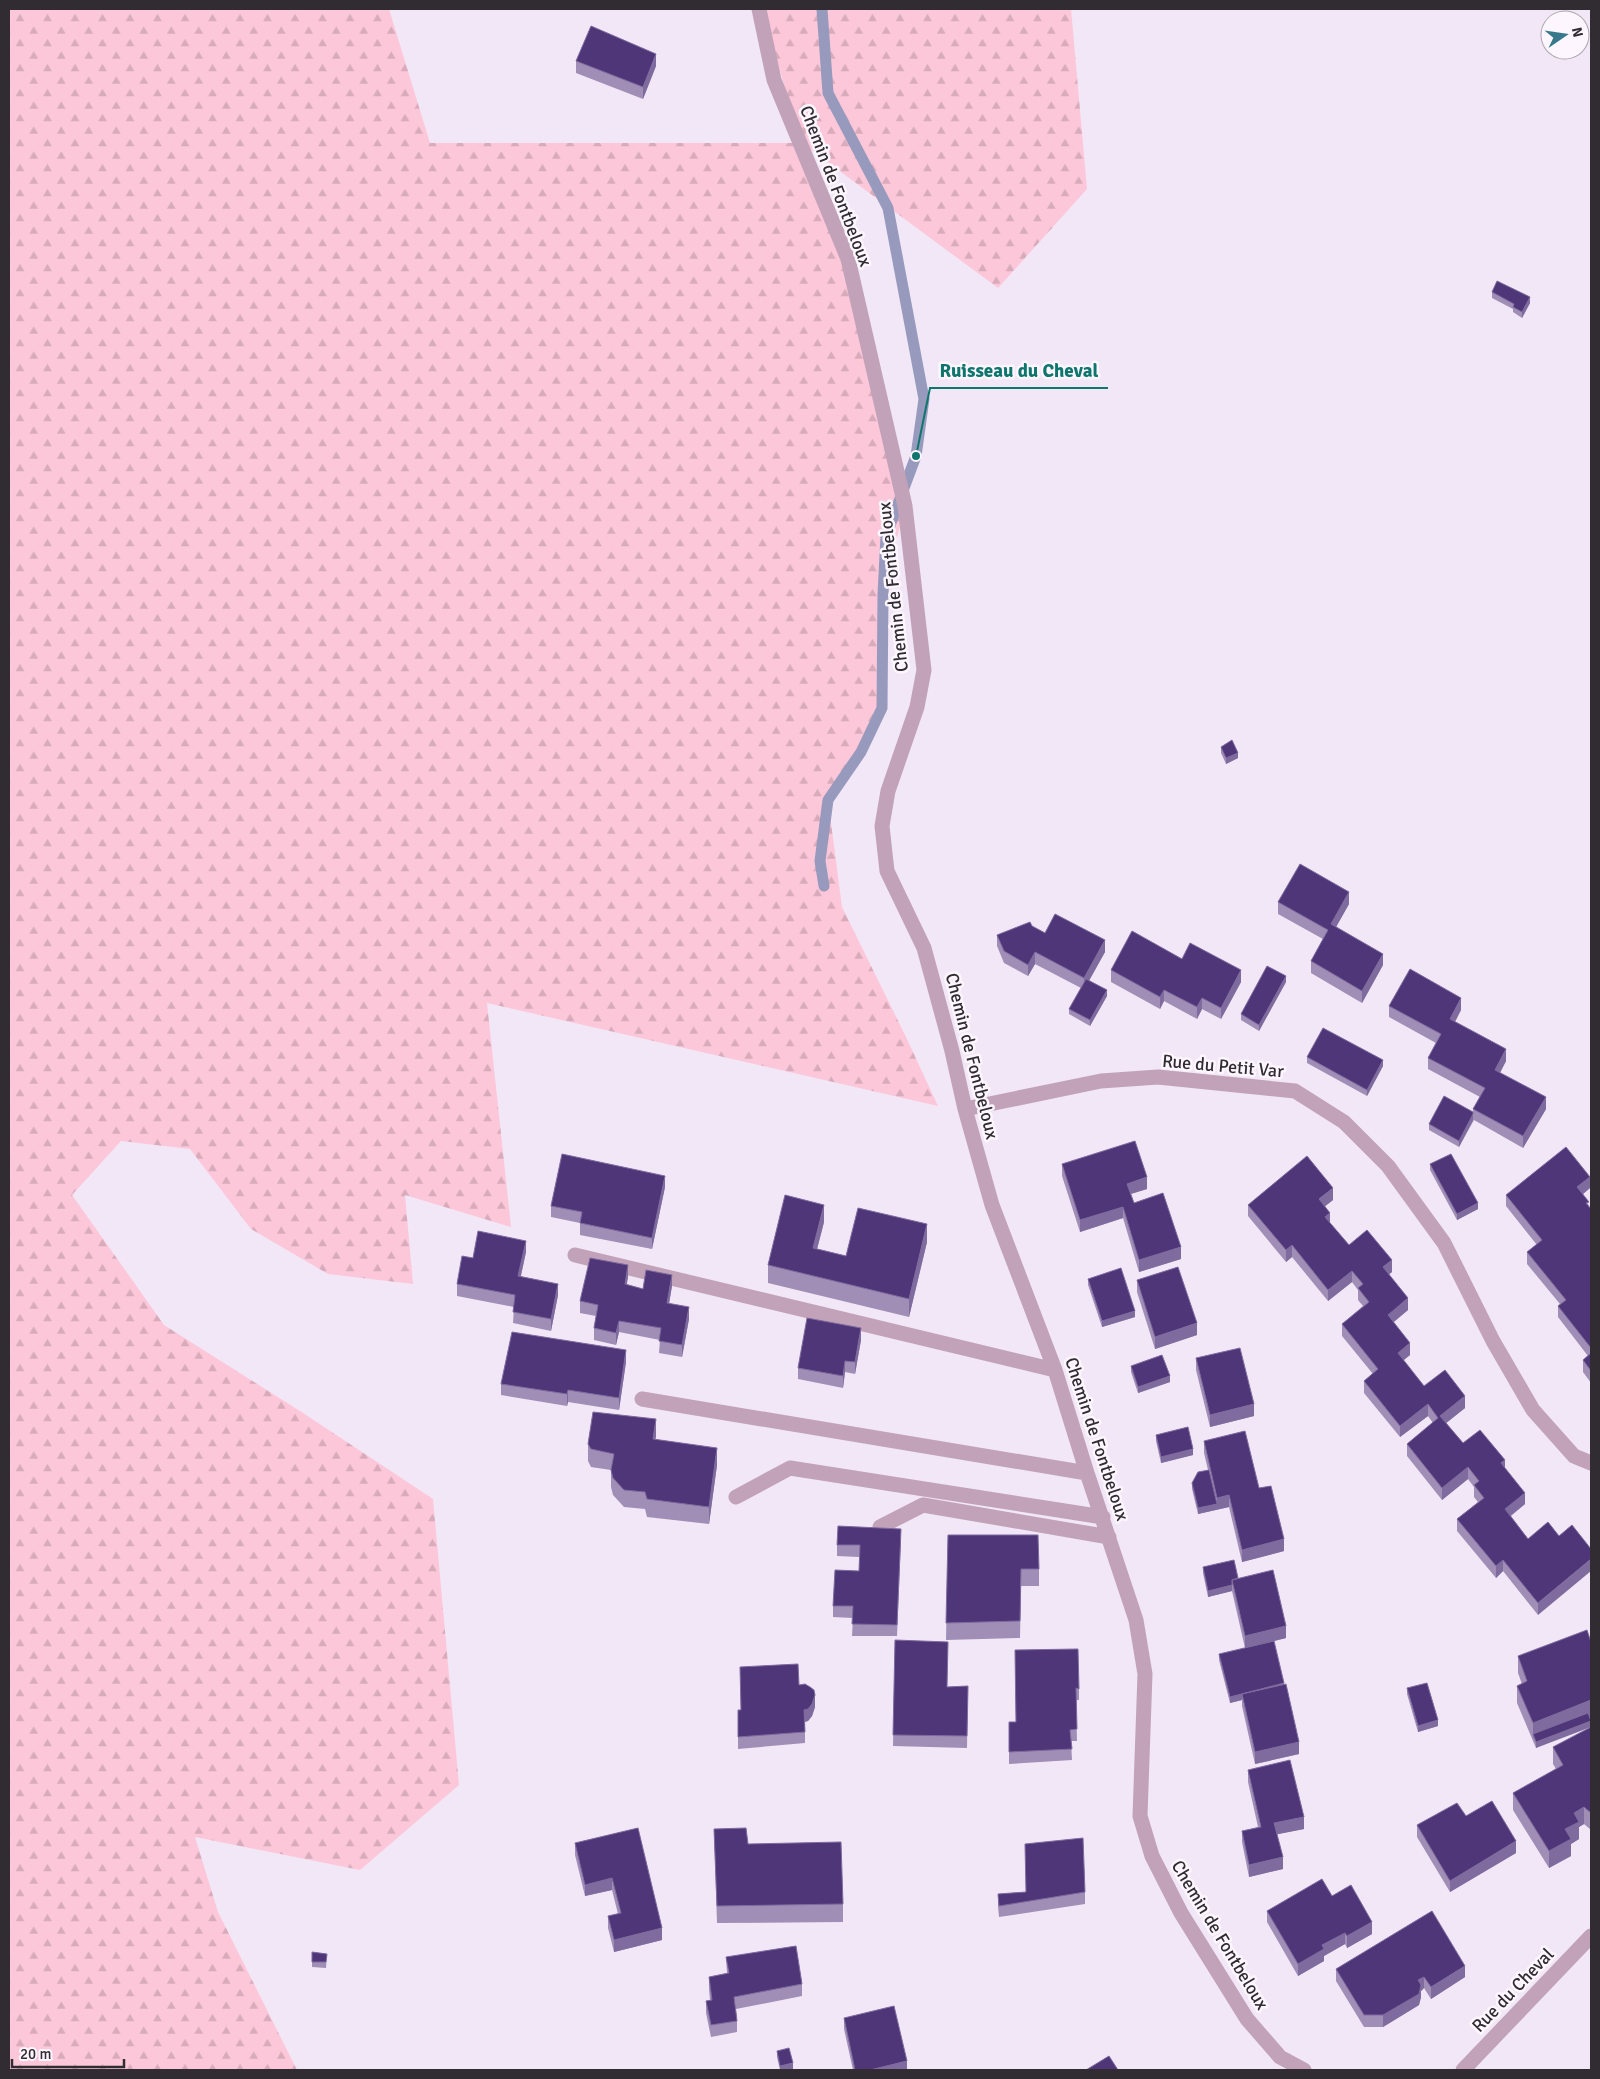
<svg xmlns="http://www.w3.org/2000/svg" width="1600" height="2079" font-family="Signika,sans-serif">
	<style>
		.forest { fill: url(#forest-firs) }
		.lines { fill: none; stroke-linecap: round; stroke-linejoin: round }
		.stream { stroke: #979abc; stroke-width: 11 }
		.minor { stroke: #c2a2b8; stroke-width: 15 }
		.wall { fill: #a08eb7 }
		.shaded-wall { fill: #7f6b9e }
		.building { fill: #4e3678; stroke: #7f6b9e }
		.labels { text-anchor: middle; stroke-width: 5; stroke-linejoin: round; paint-order: stroke }
		.street-label { font-size: 18px; fill: #302c31; stroke: #fdf6ff }
		.leader { fill: none; stroke: #0f766e; stroke-width: 2 }
		.callout-dot { fill: #0f766e; stroke: #fdf6ff; stroke-width: 2 }
		.callout-label { font-size: 19px; text-anchor: middle; font-weight: bold; fill: #0f766e; stroke: #fdf6ff; stroke-width: 5; stroke-linejoin: round; paint-order: stroke }
	</style>
	<defs>
		<pattern id="forest-firs" width="22" height="20" patternUnits="userSpaceOnUse" patternTransform="scale(1.25)"><rect width="22" height="20" fill="#fcc7d9"/><path d="M5 1l3.5 6h-7zM16 11l3.5 6h-7z" fill="#d8abbb"/></pattern>
	</defs>
	<rect width="100%" height="100%" fill="#f2e7f6"/>
	<path class="forest" d="M9,9H389L430,143H801L762,9H1071L1087,189L998,288L803,144L848,259L905,506L883,594L882,708L828,800L842,907L906,1037L938,1106L487,1003L511,1227L405,1195L413,1284L328,1274L251,1229L190,1149L121,1141L72,1195L164,1325L303,1413L433,1499L459,1785L360,1870L195,1837L218,1912L297,2070H9Z"/>
	<g class="lines">
		<path class="stream" d="M822,9L828,93L888,208L924,399L916,456L886,536L883,594L882,708L861,752L828,800L820,861L824,886"/>
		<path class="minor" d="M759,9L774,80L848,259L905,506L924,670L917,707L888,791L882,826L887,871L924,948L952,1051L965,1109L992,1205L1055,1370L1087,1473L1136,1620L1145,1674L1140,1816L1152,1856L1181,1913L1247,2019L1280,2057L1304,2070
			M965,1109L1101,1081L1158,1077L1295,1091L1344,1122L1388,1166L1444,1243L1493,1341L1533,1410L1574,1456L1591,1463
			M575,1255L1055,1370
			M642,1399L1087,1473
			M736,1497L790,1468L1103,1517
			M880,1527L923,1505L1109,1537
			M1463,2070L1591,1936"/>
	</g>
	<path class="wall" d="M576,61L656,66L643,99L576,73Z
		M1492,292L1530,303L1522,318L1513,312V309L1492,298Z
		M1221,747L1238,758L1226,764L1221,753Z
		M1278,902L1349,904L1336,927L1383,965L1362,1003L1311,973V961L1323,939L1278,914Z
		M1032,926L1045,933L1105,952L1089,980L1107,996L1090,1026L1069,1014V1009L1081,988L1035,964L1028,976L1004,963L997,946V935Z
		M1182,959L1241,982L1221,1019L1202,1009L1197,1019L1164,1001L1160,1009L1111,982V970Z
		M1286,982L1259,1031L1241,1020V1014Z
		M1389,1006L1461,1010L1455,1022L1506,1061L1500,1073L1546,1109L1523,1148L1474,1120L1459,1147L1429,1130V1124L1473,1112V1109L1480,1097L1428,1069V1058L1436,1043L1389,1017Z
		M1307,1057L1383,1066L1367,1096L1307,1063Z
		M1062,1164L1147,1189L1131,1194L1134,1203L1181,1259L1139,1272L1123,1218L1080,1232L1062,1176Z
		M1430,1164L1478,1209L1457,1220L1430,1170Z
		M665,1187L652,1249L580,1235V1223L551,1217V1206Z
		M1590,1188L1583,1194L1589,1206L1591,1209V1383L1583,1372V1360L1588,1356L1558,1317V1306L1560,1304L1527,1264V1252L1537,1245L1506,1206V1195Z
		M1333,1200L1325,1206L1330,1223L1349,1245L1392,1272L1389,1274L1408,1310L1393,1322L1410,1355L1403,1360L1424,1386L1465,1408L1446,1423L1463,1443L1505,1468L1525,1504L1511,1516L1528,1539L1548,1522L1538,1615L1503,1571L1496,1578L1457,1531V1519L1478,1502L1474,1497V1487L1468,1479L1442,1500L1407,1456V1444L1433,1423L1428,1416L1400,1437L1364,1393V1381L1373,1374L1342,1336V1324L1363,1306L1358,1300V1290L1352,1282L1328,1301L1292,1257L1286,1262L1248,1216V1205Z
		M824,1222L817,1249L846,1256L927,1242L909,1317L768,1283V1265Z
		M526,1252L521,1276L558,1295L551,1331L513,1323L514,1307L457,1296V1284L473,1258Z
		M628,1277L626,1285L643,1289L672,1286L669,1304L689,1319L682,1357L659,1353L660,1340L619,1332L616,1345L594,1340V1328L596,1316L580,1313V1301Z
		M1088,1279L1135,1317L1102,1327L1088,1285Z
		M1137,1280L1197,1335L1155,1349L1137,1292Z
		M861,1340L855,1374L845,1372L843,1388L798,1379V1368Z
		M1196,1358L1254,1416L1210,1427L1196,1370Z
		M626,1362L619,1410L568,1402L567,1406L501,1395V1384Z
		M1131,1366L1170,1382L1138,1393L1131,1372Z
		M1156,1435L1193,1455L1161,1463L1156,1441Z
		M656,1436L655,1439L717,1465L709,1524L647,1517L645,1509L624,1507L613,1495L611,1487V1470L591,1467L588,1461V1444Z
		M1204,1441L1259,1488L1284,1551L1242,1562L1229,1507L1198,1514L1192,1489V1483L1208,1470L1204,1453Z
		M948,1535L1039,1569V1586H1021L1020,1638L946,1640Z
		M901,1540L897,1636H852L853,1618L833,1617V1606L859,1571V1557L837,1556V1545Z
		M1203,1567L1238,1578L1286,1638L1245,1648L1232,1591L1208,1597L1203,1573Z
		M895,1640L947,1687L968,1686L967,1748L893,1746Z
		M1015,1650L1079,1689V1700H1076L1077,1741H1071L1072,1760L1009,1764V1722H1016Z
		M1219,1654L1284,1685L1299,1754L1255,1764L1242,1706V1700L1230,1703L1219,1660Z
		M1518,1656L1591,1717L1536,1748L1517,1703V1686L1522,1684L1518,1673Z
		M799,1685L815,1707L812,1716L808,1721L805,1722V1743L738,1749V1710H740Z
		M1407,1688L1438,1726L1418,1732L1407,1694Z
		M1591,1728V1830L1584,1824L1579,1827V1839L1571,1844V1856L1549,1868L1513,1810V1793L1556,1769L1553,1764V1747Z
		M1248,1770L1304,1829L1277,1834L1283,1869L1249,1877L1242,1842V1831L1258,1827L1248,1782Z
		M1466,1816L1516,1853L1450,1892L1417,1837V1825Z
		M638,1828L662,1940L614,1952L608,1928V1916L618,1914L612,1890L585,1896L575,1855V1843Z
		M714,1829L748,1844L843,1904V1922L717,1923Z
		M1026,1892H1085V1904L999,1917L998,1906V1894Z
		M1332,1896L1372,1934L1347,1948L1345,1944L1324,1956V1961L1298,1976L1267,1922V1911Z
		M312,1952L327,1954L326,1968L312,1967Z
		M726,1957L802,1984V1996L736,2009L737,2021V2032L711,2037L706,2013V2001L710,2000L709,1989V1977L727,1973Z
		M1336,1969L1465,1977L1431,1999L1424,1988L1421,1991V1997L1419,2005L1383,2027H1364L1336,1981Z
		M844,2018L907,2070H853L844,2029Z
		M777,2051L793,2069L786,2070H780L777,2057Z"/>
	<path class="shaded-wall" d="M656,54V66L643,99V87Z
		M1530,297V303L1522,318V312Z
		M1238,753V758L1226,764V758Z
		M1349,892V904L1331,936V924Z
		M1105,940V952L1084,990V978Z
		M1035,952V964L1028,976V965Z
		M1383,954V965L1362,1003V991Z
		M1241,970V982L1221,1019V1008Z
		M1286,976V982L1259,1031V1025Z
		M1107,990V996L1090,1026V1020Z
		M1164,990V1001L1160,1009V997Z
		M1202,998V1009L1197,1019V1007Z
		M1461,998V1010L1450,1031V1019Z
		M1506,1049V1061L1495,1082V1070Z
		M1383,1060V1066L1367,1096V1090Z
		M1546,1097V1109L1523,1148V1136Z
		M1473,1114V1120L1459,1147V1141Z
		M665,1176V1187L652,1249V1238Z
		M1147,1177V1189L1127,1195V1184Z
		M1590,1177V1188L1577,1199V1187Z
		M1333,1188V1200L1319,1211V1199Z
		M1478,1203V1209L1457,1220V1214Z
		M824,1205V1222L813,1265V1248Z
		M1123,1207V1218L1080,1232V1220Z
		M1330,1213V1225L1325,1217Z
		M927,1224V1242L909,1317V1299Z
		M526,1241V1252L518,1288V1276Z
		M1292,1245V1257L1286,1262V1250Z
		M1181,1247V1259L1139,1272V1260Z
		M1392,1260V1272L1383,1279V1267Z
		M628,1265V1277L625,1296V1284Z
		M1352,1271V1282L1328,1301V1290Z
		M672,1275V1286L667,1315V1303Z
		M558,1284V1295L551,1331V1319Z
		M1408,1298V1310L1388,1327V1315Z
		M689,1307V1319L682,1357V1345Z
		M1135,1311V1317L1102,1327V1321Z
		M619,1321V1332L616,1345V1333Z
		M1197,1323V1335L1155,1349V1337Z
		M861,1328V1340L855,1374V1362Z
		M1410,1343V1355L1398,1365V1353Z
		M626,1350V1362L619,1410V1398Z
		M845,1361V1372L843,1388V1376Z
		M1170,1376V1382L1138,1393V1387Z
		M568,1390V1402L567,1406V1394Z
		M1465,1396V1408L1440,1428V1416Z
		M1254,1404V1416L1210,1427V1415Z
		M1428,1404V1416L1400,1437V1426Z
		M656,1419V1436L653,1456V1439Z
		M717,1448V1465L709,1524V1507Z
		M1193,1449V1455L1161,1463V1457Z
		M1505,1460V1471L1501,1463Z
		M1468,1467V1479L1442,1500V1488Z
		M1525,1493V1504L1505,1520V1509Z
		M1229,1495V1507L1198,1514V1508L1217,1504V1498Z
		M1284,1539V1551L1242,1562V1550Z
		M1591,1559V1571L1538,1615V1603Z
		M1503,1560V1571L1496,1578V1566Z
		M1232,1585V1591L1208,1597V1591Z
		M1286,1626V1638L1245,1648V1636Z
		M1284,1683V1689L1242,1694V1700L1230,1703V1697Z
		M815,1695V1707L812,1716L808,1721L804,1722V1710Z
		M1591,1700V1717L1534,1739L1533,1734V1723Z
		M1438,1720V1726L1418,1732V1726Z
		M1591,1721V1727L1536,1748V1742Z
		M1299,1742V1754L1255,1764V1752Z
		M1584,1807V1824L1579,1827V1839L1571,1844V1856L1549,1868V1851L1565,1829L1574,1813Z
		M1304,1817V1829L1274,1835V1823Z
		M1516,1841V1853L1450,1892V1881Z
		M1283,1857V1869L1249,1877V1865Z
		M612,1878V1890L585,1896V1885Z
		M1372,1922V1934L1347,1948V1936Z
		M662,1928V1940L614,1952V1940Z
		M1345,1933V1944L1324,1956V1961L1298,1976V1964L1322,1945Z
		M1465,1966V1977L1431,1999V1987Z
		M1424,1977V1988L1421,1991V1997L1419,2005L1383,2027V2015L1418,1980Z
		M907,2061V2070H870Z
		M793,2063V2069L786,2070H780V2066Z"/>
	<path class="building" d="M591,26L656,54L643,87L576,61Z
		M1497,281L1530,297L1522,312L1513,307L1514,304L1492,292Z
		M1232,740L1238,753L1226,758L1221,747Z
		M1300,864L1349,892L1331,924L1383,954L1362,991L1311,961L1328,930L1278,902Z
		M1055,914L1105,940L1084,978L1035,952L1028,965L1004,951L997,935L1030,922L1032,926L1045,933Z
		M1132,931L1182,959L1190,943L1241,970L1221,1008L1202,998L1197,1007L1164,990L1160,997L1111,970Z
		M1267,966L1286,976L1259,1025L1241,1014Z
		M1410,969L1461,998L1450,1019L1506,1049L1495,1070L1546,1097L1523,1136L1473,1109L1485,1088L1428,1058L1441,1034L1389,1006Z
		M1086,979L1107,990L1090,1020L1069,1009Z
		M1323,1028L1383,1060L1367,1090L1307,1057Z
		M1444,1096L1473,1112V1114L1459,1141L1429,1124Z
		M1135,1141L1147,1177L1127,1184L1134,1203L1163,1193L1181,1247L1139,1260L1123,1207L1080,1220L1062,1164Z
		M1566,1147L1590,1177L1577,1187L1589,1202L1586,1203L1591,1209V1279H1590L1591,1280V1348L1558,1306L1566,1300L1527,1252L1542,1240L1506,1195Z
		M562,1154L665,1176L652,1238L580,1223L582,1212L551,1206Z
		M1451,1154L1478,1203L1457,1214L1430,1164Z
		M1307,1156L1333,1188L1319,1199L1330,1213L1325,1217L1349,1245L1367,1230L1392,1260L1383,1267L1408,1298L1388,1315L1410,1343L1398,1353L1424,1386L1445,1370L1465,1396L1440,1416L1463,1443L1480,1430L1505,1460L1501,1463L1525,1493L1505,1509L1528,1539L1548,1522L1559,1536L1572,1525L1591,1549V1559L1538,1603L1503,1560L1496,1566L1457,1519L1484,1498L1474,1485L1479,1481L1468,1467L1442,1488L1407,1444L1438,1418L1428,1404L1400,1426L1364,1381L1378,1369L1342,1324L1369,1302L1358,1288L1363,1284L1352,1271L1328,1290L1292,1245L1286,1250L1248,1205Z
		M785,1195L824,1205L813,1248L846,1256L858,1208L927,1224L909,1299L768,1265Z
		M478,1231L526,1241L518,1276L558,1284L551,1319L513,1312L515,1295L457,1284L462,1256L473,1258Z
		M590,1258L628,1265L625,1284L643,1289L646,1270L672,1275L667,1303L689,1307L682,1345L659,1341L661,1328L619,1321L616,1333L594,1328L598,1305L580,1301Z
		M1178,1267L1197,1323L1155,1337L1137,1280Z
		M1121,1268L1135,1311L1102,1321L1088,1279Z
		M807,1318L861,1328L855,1362L845,1361L843,1376L798,1368Z
		M512,1332L626,1350L619,1398L568,1390L567,1394L501,1384Z
		M1240,1348L1254,1404L1210,1415L1196,1358Z
		M1591,1353V1371L1583,1360Z
		M1162,1355L1170,1376L1138,1387L1131,1366Z
		M593,1412L656,1419L653,1439L717,1448L709,1507L647,1499L645,1492L624,1490L613,1478L611,1470L614,1454L591,1449L588,1444Z
		M1188,1427L1193,1449L1161,1457L1156,1435Z
		M1245,1431L1259,1488L1271,1486L1284,1539L1242,1550L1229,1495L1217,1498L1204,1441Z
		M1209,1470L1217,1504L1198,1508L1192,1483L1198,1472Z
		M838,1526L901,1529L897,1625L852,1624L853,1606H833L835,1570L859,1571L860,1545H837Z
		M948,1535H1038L1039,1569H1021L1020,1621L946,1623Z
		M1234,1560L1238,1578L1232,1580V1585L1208,1591L1203,1567Z
		M1273,1570L1286,1626L1245,1636L1232,1580Z
		M1587,1630L1591,1642V1700L1533,1723L1517,1686L1527,1681L1518,1656Z
		M895,1640L948,1642L947,1687L968,1686L967,1736L893,1735Z
		M1274,1641L1284,1683L1230,1697L1219,1654Z
		M1078,1649L1079,1689L1076,1688L1077,1729L1070,1730L1072,1749L1009,1752V1722H1016L1015,1650Z
		M798,1664L799,1685L805,1684L810,1687L814,1690L815,1695L812,1704L808,1709L804,1710L805,1732L738,1737V1710H741L740,1667Z
		M1427,1683L1438,1720L1418,1726L1407,1688Z
		M1286,1684L1299,1742L1255,1752L1242,1694Z
		M1588,1713L1591,1721L1536,1742L1533,1734Z
		M1591,1727V1813L1584,1807L1574,1813L1579,1822L1565,1829L1571,1839L1549,1851L1513,1793L1563,1765L1553,1747Z
		M1290,1760L1304,1817L1274,1823L1283,1857L1249,1865L1242,1831L1261,1827L1248,1770Z
		M1492,1801L1516,1841L1450,1881L1417,1825L1457,1803L1466,1816Z
		M638,1828L662,1928L614,1940L608,1916L621,1913L612,1878L585,1885L575,1843Z
		M746,1828L748,1844L841,1842L843,1904L717,1906L714,1829Z
		M1083,1838L1085,1892L999,1906L998,1894L1026,1892L1025,1844Z
		M1322,1879L1332,1896L1351,1885L1372,1922L1347,1936L1345,1933L1322,1945L1324,1949L1298,1964L1267,1911Z
		M1432,1911L1465,1966L1431,1987L1424,1977L1418,1980L1421,1985L1419,1994L1383,2015H1364L1336,1969Z
		M796,1946L802,1984L734,1997L737,2021L711,2025L706,2001L712,2000L709,1977L729,1973L726,1957Z
		M312,1952L327,1954L326,1962H312Z
		M894,2006L907,2061L870,2070H855L844,2018Z
		M789,2048L793,2063L780,2066L777,2051Z
		M1109,2056L1118,2070H1086Z"/>
	<g class="labels">
		<g class="street-label">
			<text transform="translate(836 186) rotate(69)" y="6">Chemin de Fontbeloux</text>
			<text transform="translate(893 587) rotate(-96)" y="6">Chemin de Fontbeloux</text>
			<text transform="translate(972 1056) rotate(76)" y="6">Chemin de Fontbeloux</text>
			<text transform="translate(1223 1066) rotate(5)" y="6">Rue du Petit Var</text>
			<text transform="translate(1097 1439) rotate(72)" y="6">Chemin de Fontbeloux</text>
			<text transform="translate(1220 1935) rotate(59)" y="6">Chemin de Fontbeloux</text>
			<text transform="translate(1513 1990) rotate(-46)" y="6">Rue du Cheval</text>
		</g>
	</g>
	<path class="leader" d="M916 456L930 388H1108"/>
	<circle class="callout-dot" cx="916" cy="456" r="5"/>
	<g class="callout-label">
		<text x="1019" y="377">Ruisseau du Cheval</text>
	</g>
	<rect width="1600" height="2079" fill="none" stroke="#302c31" stroke-width="20"/>
	<g transform="translate(1565 35) rotate(77)"><circle r="24" fill="#fdf6ff" stroke="#aba5ad"/>
	<path d="M0-4L9 19L0 12L-9 19Z" fill="#37788b"/>
	<text y="-8" font-size="14" font-weight="bold" text-anchor="middle" fill="#302c31">N</text>
	</g>
	<path d="M12 2059v8h112v-8" fill="none" stroke="#302c31" stroke-width="2.5"/>
	<text x="20" y="2059" font-size="15" fill="#302c31" stroke="#fdf6ff" stroke-width="4" paint-order="stroke">20 m</text>
</svg>
